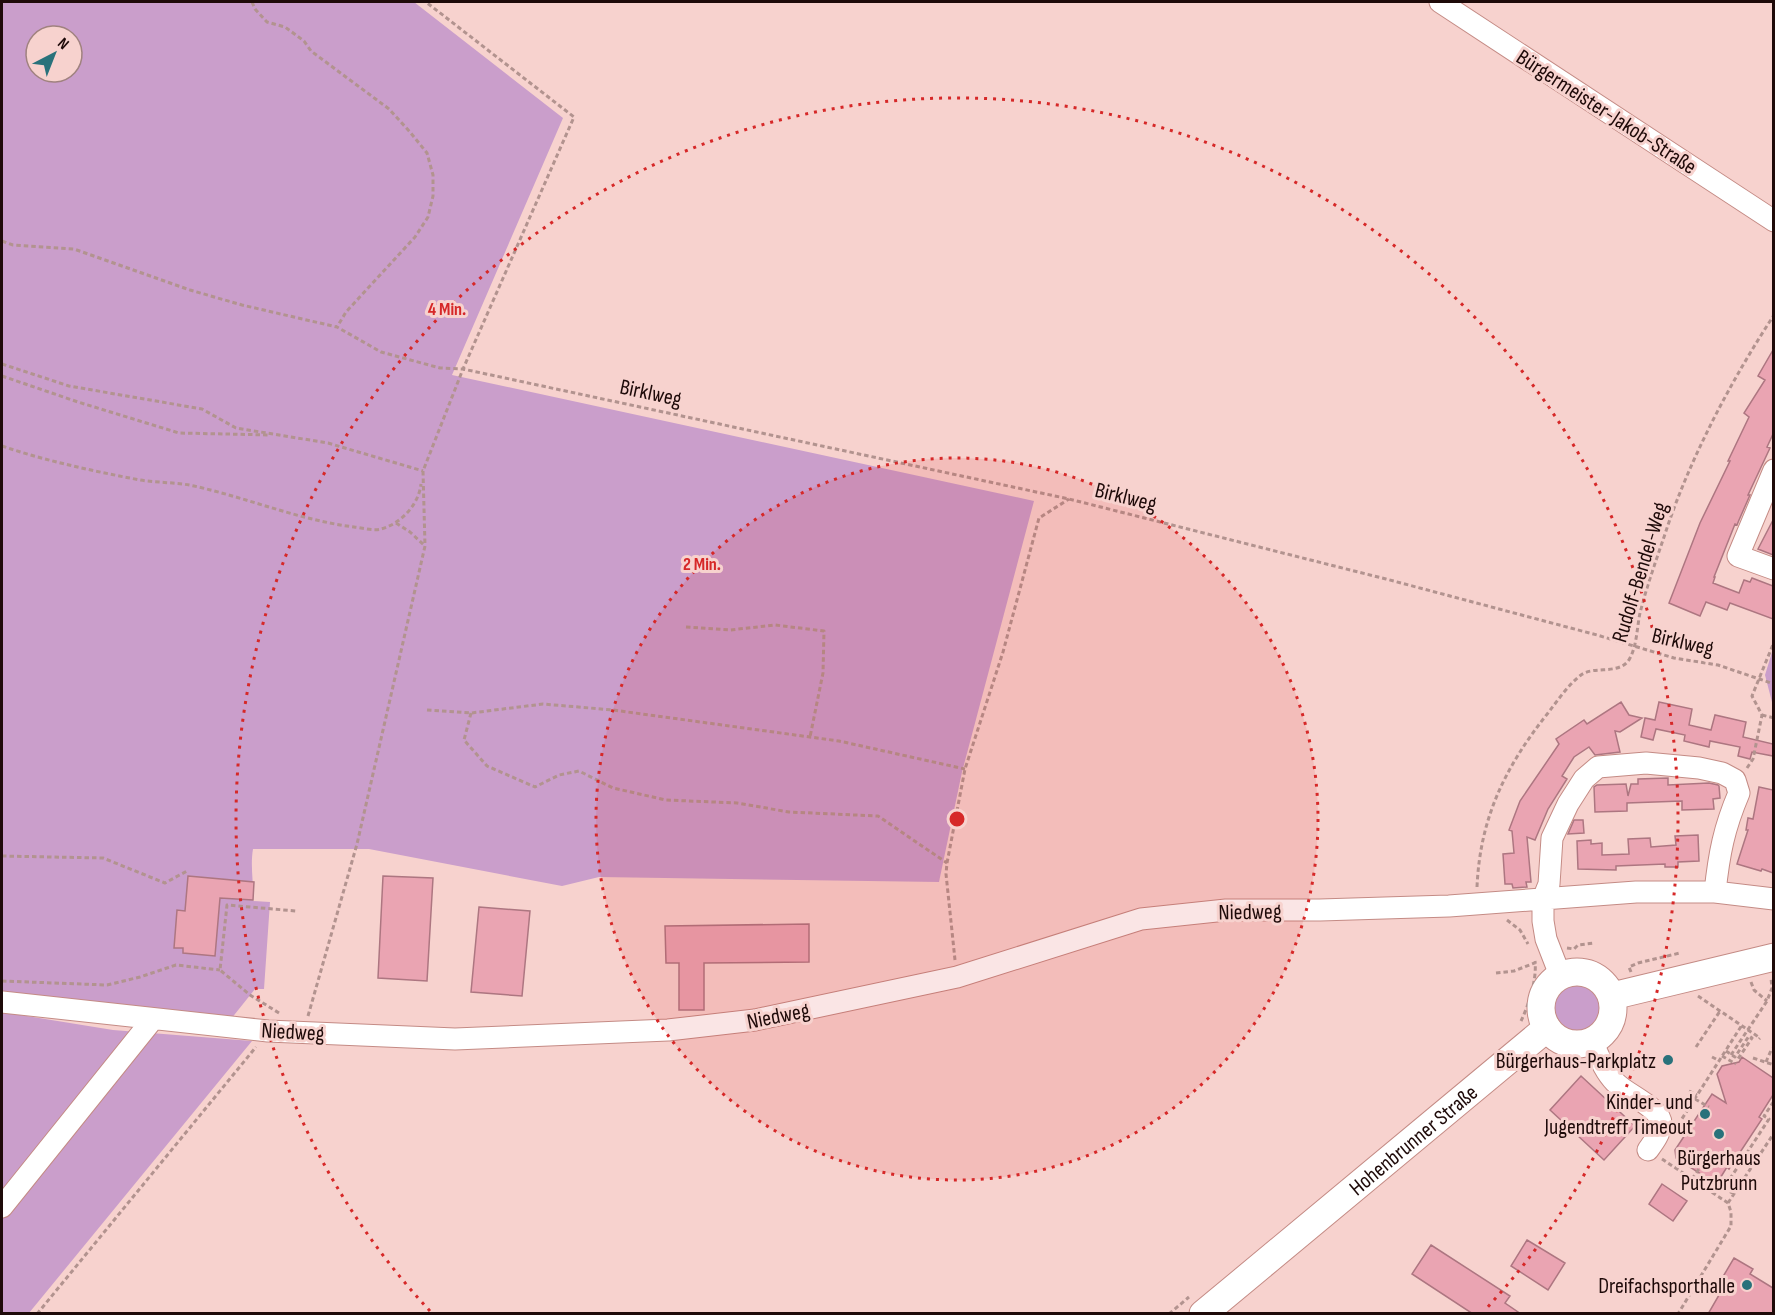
<svg xmlns="http://www.w3.org/2000/svg" width="1775" height="1315" font-family="'Sofia Sans Condensed',sans-serif">
	<style>
		.green { fill: #ca9ecb; fill-rule: evenodd }
		.building { fill: #eaa4b2; stroke: #ad7681; stroke-width: 1.5 }
		.lines { fill: none; stroke-linecap: round; stroke-linejoin: round }
		.minor-casing { stroke: #c48b85; stroke-width: 23 }
		.major-casing { stroke: #c48b85; stroke-width: 29 }
		.path { stroke: #b2938f; stroke-width: 3; stroke-dasharray: 4.5 3; stroke-linecap: butt }
		.minor { stroke: #fff; stroke-width: 21 }
		.major { stroke: #fff; stroke-width: 27 }
		.ring { fill: none; stroke: #d62828; stroke-width: 3; stroke-dasharray: 3 6 }
		.poi-dot { fill: #29727b; stroke: #f7d2ce; stroke-width: 2 }
		.labels { text-anchor: middle; stroke-width: 6; stroke-linejoin: round; paint-order: stroke }
		.street-label { font-size: 22px; fill: #1e0a09; stroke: #f7d2ce }
		.poi-label { font-size: 22px; fill: #1e0a09; stroke: #f7d2ce; text-anchor: end }
		.centre { fill: #d62828; stroke: #f7d2ce; stroke-width: 3 }
		.ring-label { font-size: 18px; text-anchor: middle; font-weight: bold; fill: #d62828; stroke: #f7d2ce; stroke-width: 6; stroke-linejoin: round; paint-order: stroke }
	</style>
	<rect width="100%" height="100%" fill="#f7d2ce"/>
	<path class="green" d="M2,2H414L563,118L452,375L1034,501L962,772L939,882L599,877L562,886L369,849H253C250,867 254,883 253,901L270,902L264,989H255L231,1019L2,991ZM36,36H72V72H36Z
		M1773,649V706L1765,675Z
		M1552 1006a25 25 0 1 1 50 0a25 25 0 1 1-50 0Z
		M2,1012L113,1030L252,1041L29,1313H2Z"/>
	<path class="building" d="M1773,350V434L1767,447L1770,448L1748,495H1750L1739,520L1737,525L1735,524L1714,577H1715L1713,583L1739,593L1744,580L1750,582L1752,578L1773,586V619L1730,603L1727,610L1706,602L1700,616L1669,603L1700,523L1730,461H1728L1749,417L1744,413L1765,380L1758,376Z
		M1773,520V555L1758,549Z
		M1621,702L1629,715L1642,718L1620,732L1615,731L1620,752L1595,755L1589,747L1574,757L1562,776L1567,779L1548,809L1535,840L1527,837L1531,882H1526L1527,887L1513,888L1512,884H1505L1503,854L1514,853L1512,831L1509,830L1520,801L1559,744L1556,739L1584,720L1587,724Z
		M1659,702L1692,709L1689,725L1711,730L1715,715L1746,722L1743,737L1773,744V756L1752,752L1750,759L1738,756L1740,747L1710,741L1709,747L1684,741L1685,735L1656,729L1653,740L1641,737L1645,718L1655,720Z
		M1668,778V785L1709,783L1718,785L1719,786L1720,798L1713,799L1714,809L1682,810V801L1627,803V811L1595,812L1594,787L1597,785L1626,784L1628,796L1631,784H1638V779Z
		M1759,787L1773,790V873L1762,869L1761,871L1737,864L1748,830H1746L1748,818L1753,819Z
		M1574,820H1583L1584,833L1568,834Z
		M1698,835L1699,861L1678,862V867H1665V864L1616,866V870L1578,869L1577,841L1591,840V844L1602,843V855L1629,854L1628,839L1650,838L1651,847L1676,845L1675,836Z
		M188,876L254,882L253,900L220,898L215,956L183,953V948H174L177,910L185,911Z
		M383,876L433,878L427,981L378,978Z
		M479,907L530,911L522,996L471,992Z
		M809,924V962L704,963V1010H679V963H666L665,926Z
		M1742,1057L1773,1078V1095L1759,1117L1762,1119L1729,1169L1727,1167L1719,1180L1713,1182L1676,1158L1675,1150L1712,1094L1726,1103L1717,1074L1722,1066L1739,1062Z
		M1581,1076L1635,1126L1604,1160L1550,1110Z
		M1662,1184L1687,1201L1673,1221L1649,1204Z
		M1527,1240L1565,1263L1548,1290L1511,1266Z
		M1431,1245L1510,1296L1505,1303L1521,1314H1473L1412,1274Z
		M1734,1258L1753,1269L1750,1274L1773,1288V1314H1708L1726,1283L1721,1280Z"/>
	<g class="lines">
		<g class="minor-casing">
			<path id="minor" d="M1440,2L1774,221
				M1774,470L1738,556L1774,569
				M1560,975L1546,939L1543,921V899L1549,884L1552,838L1568,804L1584,779L1598,767L1646,763L1699,768L1722,773L1735,780L1739,793C1724,828 1719,854 1715,892
				M2,1002L268,1031L455,1039L668,1030L755,1020L957,977L1141,919L1226,910H1320L1449,906L1636,892H1715L1774,899
				M1592,1041C1598,1054 1604,1071 1615,1082C1625,1094 1663,1108 1661,1125C1660,1134 1653,1143 1648,1150
				M2,1207L153,1019"/>
		</g>
		<g class="major-casing">
			<g id="major">
				<circle cx="1577" cy="1008" r="36"/>
				<path d="M1612,996L1774,957"/>
				<path id="s1" d="M1203,1314L1547,1028"/>
			</g>
		</g>
		<path class="path" d="M252,2L255,9L267,22L285,27L304,41L311,51L389,109L410,132L427,153L433,175V196L428,217L415,237L346,312L337,327
			M2,241L13,245L74,249L190,290L242,305L337,327L381,352L440,368L463,369L1069,499L1386,579L1597,635L1674,658L1718,665L1774,684
			M2,364L69,386L202,409L236,428L328,443L423,471
			M2,376L78,402L179,433L270,435
			M2,446C46,461 93,471 140,480C158,483 176,482 194,486C248,498 299,520 354,527C362,528 374,531 381,529C401,524 419,504 421,484
			M396,523L410,532L425,546
			M686,627L730,630L775,625L824,631L823,673L810,737
			M427,710L471,713L543,704L613,710L839,741L965,769
			M471,713L464,740L487,766L535,787L559,775L579,771L613,788L666,800L737,803L789,812L878,816L947,863
			M1762,715L1774,718
			M1747,768L1753,759L1762,715L1752,696L1774,642
			M2,856L103,858L165,883L187,871
			M1477,887C1480,818 1505,767 1548,713C1558,700 1568,685 1581,675C1594,665 1621,676 1630,658C1637,645 1637,627 1640,613C1647,585 1657,558 1666,531C1690,458 1732,379 1774,315
			M1507,920L1520,930L1528,944
			M1567,948L1574,949L1578,945L1594,943
			M955,960L946,874L947,863L965,769L1003,652L1039,518L1069,499
			M1631,972L1629,967L1638,963L1680,953
			M1496,973L1514,971L1537,962
			M2,981L107,985L140,977L176,965L220,970
			M1751,982L1754,990L1767,1001
			M1698,996L1760,1038L1759,1039
			M279,1013L250,995L220,970L227,905L296,911
			M308,1016L357,844L425,546L423,471L463,369L574,117L426,2
			M1521,1021C1529,1004 1537,980 1535,961
			M1696,1047L1720,1011
			M1726,1051L1735,1057L1749,1036L1752,1038L1738,1059L1740,1060
			M1731,1055L1767,1001L1772,988L1771,978
			M1722,1056L1736,1064
			M1712,1057L1720,1061
			M1753,1058L1774,1065
			M1766,1062L1772,1048
			M1689,1091L1697,1095
			M1695,1099L1709,1107
			M1678,1125L1742,1025
			M1662,1159L1728,1203L1731,1212V1226L1678,1314
			M1692,1179L1703,1163
			M1734,1194L1724,1188L1769,1119L1764,1116L1774,1101
			M1728,1203L1774,1133
			M37,1314L256,1047
			M1169,1314L1189,1297"/>
		<use href="#minor" class="minor"/>
		<use href="#major" class="major"/>
	</g>
	<circle cx="957" cy="819" r="361" fill="#d62828" fill-opacity=".12"/>
	<g class="ring">
		<circle cx="957" cy="819" r="361"/>
		<path d="M430 1311A721 721 0 1 1 1484 1311"/>
	</g>
	<g class="poi-dot">
		<circle cx="1668" cy="1060" r="6"/>
		<circle cx="1705" cy="1114" r="6"/>
		<circle cx="1719" cy="1134" r="6"/>
		<circle cx="1747" cy="1285" r="6"/>
	</g>
	<g class="labels">
		<g class="street-label">
			<text transform="translate(1607 111) rotate(33)" y="8">Bürgermeister-Jakob-Straße</text>
			<text transform="translate(651 392) rotate(12)" y="8">Birklweg</text>
			<text transform="translate(1126 496) rotate(14)" y="8">Birklweg</text>
			<text transform="translate(1639 572) rotate(-73)" y="8">Rudolf-Bendel-Weg</text>
			<text transform="translate(1683 641) rotate(13)" y="8">Birklweg</text>
			<text transform="translate(1250 911) rotate(-1)" y="8">Niedweg</text>
			<text transform="translate(778 1015) rotate(-11)" y="8">Niedweg</text>
			<text transform="translate(293 1031) rotate(3)" y="8">Niedweg</text>
			<text dy="8" stroke="none"><textPath href="#s1" startOffset="273">Hohenbrunner Straße</textPath></text>
		</g>
		<g class="poi-label">
			<text x="1656" y="1068">Bürgerhaus-Parkplatz</text>
			<text x="1693" y="1109">Kinder- und<tspan x="1693" dy="25">Jugendtreff Timeout</tspan></text>
			<text x="1719" y="1165" text-anchor="middle">Bürgerhaus<tspan x="1719" dy="25">Putzbrunn</tspan></text>
			<text x="1735" y="1293">Dreifachsporthalle</text>
		</g>
	</g>
	<circle cx="957" cy="819" r="9" class="centre"/>
	<g class="ring-label">
		<text x="447" y="315">4 Min.</text>
		<text x="702" y="570">2 Min.</text>
	</g>
	<rect width="1775" height="1315" fill="none" stroke="#1e0a09" stroke-width="6"/>
	<g transform="translate(54 54) rotate(42)"><circle r="28" fill="#f7d2ce" stroke="#a0827f" stroke-width="1.5"/>
	<path d="M0-4.5L10 22L0 15L-10 22Z" fill="#29727b"/>
	<text y="-9" font-size="16" font-weight="bold" text-anchor="middle" fill="#1e0a09">N</text>
	</g>
</svg>
